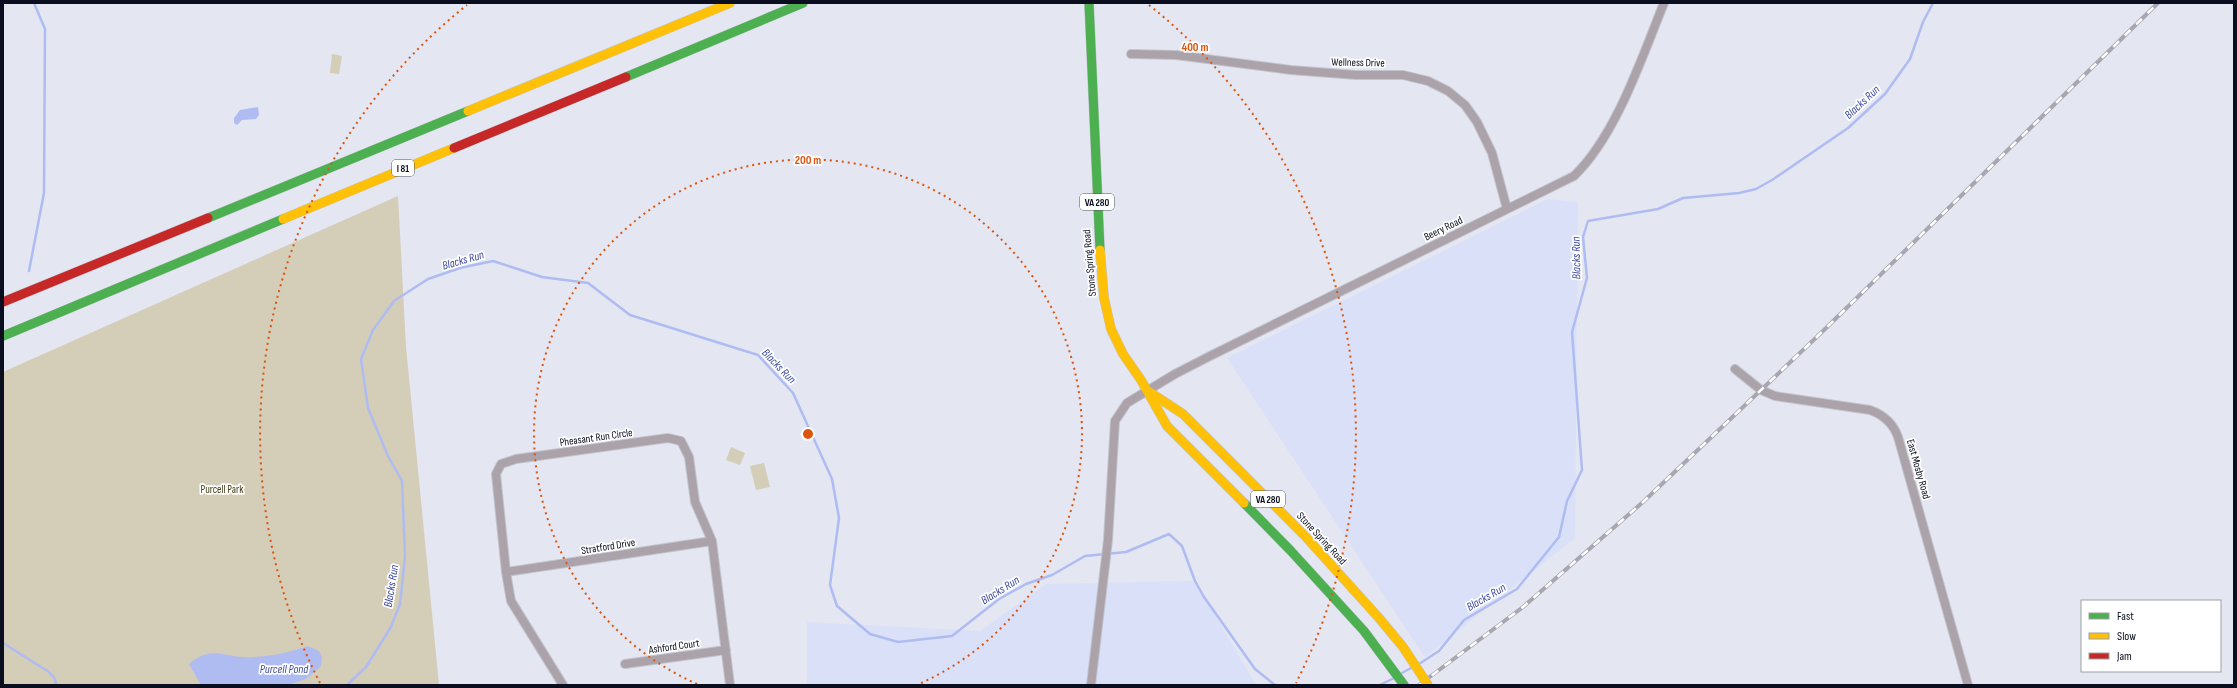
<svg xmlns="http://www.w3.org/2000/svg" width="2237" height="688" font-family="'Sofia Sans Condensed',sans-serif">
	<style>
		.built { fill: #dae0f8 }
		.green { fill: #d4cdb7 }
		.water { fill: #afbcf2 }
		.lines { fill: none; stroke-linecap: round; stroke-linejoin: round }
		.stream { stroke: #afbcf2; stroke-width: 2.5 }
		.street-casing { stroke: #c2c4ce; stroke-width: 10 }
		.fast-casing { stroke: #c2c4ce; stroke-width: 10 }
		.slow-casing { stroke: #c2c4ce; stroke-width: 10 }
		.jam-casing { stroke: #c2c4ce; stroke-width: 10 }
		.street { stroke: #aba2aa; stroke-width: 8 }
		.fast { stroke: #4caf50; stroke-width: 9 }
		.slow { stroke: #ffc107; stroke-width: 9 }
		.jam { stroke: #c62828; stroke-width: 9 }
		.rail-casing { stroke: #a8a6b0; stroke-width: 4 }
		.rail { stroke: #fff; stroke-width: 2.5; stroke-dasharray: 8; stroke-linecap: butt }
		.slow-bridge-casing { stroke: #c2c4ce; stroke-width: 10; stroke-linecap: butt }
		.slow-bridge { stroke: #ffc107; stroke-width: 9 }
		.ring { fill: none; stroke: #dd550d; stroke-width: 2; stroke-dasharray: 2 4 }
		.labels { text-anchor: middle; stroke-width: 3.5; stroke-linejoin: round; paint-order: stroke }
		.shield { fill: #fff; stroke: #545662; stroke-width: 1 }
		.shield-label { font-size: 10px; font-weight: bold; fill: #0a0e1e }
		.street-label { font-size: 11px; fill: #0a0e1e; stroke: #fff }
		.park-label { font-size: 11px; fill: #463c18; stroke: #fff }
		.water-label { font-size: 12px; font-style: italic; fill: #3d4a9e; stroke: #fff }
		.centre { fill: #dd550d; stroke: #fff; stroke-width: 2 }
		.ring-label { font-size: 12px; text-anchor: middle; font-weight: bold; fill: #dd550d; stroke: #fff; stroke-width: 3.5; stroke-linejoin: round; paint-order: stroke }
	</style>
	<rect width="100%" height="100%" fill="#e4e6f1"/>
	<path class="built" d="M1548,199L1578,202L1575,538L1425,657L1227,358Z
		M1195,581L1256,685H807V622L980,631L1046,584Z"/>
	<path class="green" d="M332,54L342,56L339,74L330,73Z
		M398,196L406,347L439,685H3V372Z
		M731,447L745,453L740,465L726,460Z
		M764,463L770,487L756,490L750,466Z"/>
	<path class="water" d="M258,107L259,115L256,119L242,120L237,125L234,123V118L240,110Z
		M308,646L319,651L322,657L321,666L306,679L288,685H201L189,664C213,643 227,660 254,657C272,656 291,652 308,646Z"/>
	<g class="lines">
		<path class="stream" d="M29,271L44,193L45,29L34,3
			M3,643L49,672L55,679L56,685
			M1419,664L1439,651L1464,620L1517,589L1559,537L1567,501L1582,470L1572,332L1587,278L1583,237L1588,221L1658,209L1683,198L1739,193L1756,189L1772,180L1848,128L1885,94L1910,59L1923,22L1933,3
			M1400,674L1413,667
			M347,685L366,667L391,627L400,604L405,556L402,481L388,456L368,408L361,359L373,330L394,301L428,279L460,268L493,261L542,277L588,283L630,315L758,355L793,393L832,479L839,518L830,585L837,606L870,634L898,642L952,636L999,599L1026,584L1052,575L1085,556L1126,552L1169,534L1182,546L1195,581L1204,597L1255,669L1275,685
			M1380,685L1394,678"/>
		<g class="street-casing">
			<path id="street" d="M1131,54L1176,55L1291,70L1356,75H1403L1428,81L1448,91L1465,105L1477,122L1492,153L1507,209
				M1735,369L1761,390L1775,396L1870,410C1884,415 1893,423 1898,437L1968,685
				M506,572L712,541
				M625,664L726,650
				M563,685L511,601L506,572L496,474L501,464L516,459L668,438L681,441L689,457L695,502L712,541L730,685
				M1091,685L1108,540L1115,421L1127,403L1175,374L1210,356L1574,176C1616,136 1642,57 1664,3"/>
		</g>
		<g class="fast-casing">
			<path id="fast" d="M1089,3L1100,250
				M626,77L803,3
				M208,218L468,111
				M3,336L283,219
				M1244,503L1290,550L1364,631L1404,685"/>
		</g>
		<g class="slow-casing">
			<path id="slow" d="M468,111L730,3
				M283,219L454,148
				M1100,250L1104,298L1111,329L1123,354L1141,380L1167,426L1244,503
				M1148,391L1183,414L1305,536L1379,618"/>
		</g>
		<g class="jam-casing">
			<path id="jam" d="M454,148L626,77
				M3,302L208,218"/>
		</g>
		<use href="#street" class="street"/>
		<use href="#fast" class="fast"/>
		<use href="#slow" class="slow"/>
		<use href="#jam" class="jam"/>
		<g class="rail-casing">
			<path id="rail" d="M1419,685L1523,607L1643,502L1822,332L2158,3"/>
		</g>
		<use href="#rail" class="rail"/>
		<g class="slow-bridge-casing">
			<path id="slow-bridge" d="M1379,618L1403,647L1428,685"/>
		</g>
		<use href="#slow-bridge" class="slow-bridge"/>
	</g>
	<g class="ring">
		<path d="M697 684A274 274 0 1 1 919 684"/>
		<path d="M320 683A548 548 0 0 1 467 5M1149 5A548 548 0 0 1 1296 683"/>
	</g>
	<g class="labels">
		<g class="shield">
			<rect x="392" y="160" width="22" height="16" rx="3"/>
			<rect x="1080" y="194" width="34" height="16" rx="3"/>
			<rect x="1251" y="491" width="34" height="16" rx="3"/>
		</g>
		<g class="shield-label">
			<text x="403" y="172">I 81</text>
			<text x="1097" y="206">VA 280</text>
			<text x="1268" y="503">VA 280</text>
		</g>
		<g class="street-label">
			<text transform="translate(1358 62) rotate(1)" y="4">Wellness Drive</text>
			<text transform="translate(1443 228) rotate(-26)" y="4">Beery Road</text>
			<text transform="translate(1089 263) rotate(-95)" y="4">Stone Spring Road</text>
			<text transform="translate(596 437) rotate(-8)" y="4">Pheasant Run Circle</text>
			<text transform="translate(1919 469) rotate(74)" y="4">East Mosby Road</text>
			<text transform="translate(1322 538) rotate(47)" y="4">Stone Spring Road</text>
			<text transform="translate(608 546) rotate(-9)" y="4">Stratford Drive</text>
			<text transform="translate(674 646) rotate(-8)" y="4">Ashford Court</text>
		</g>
		<g class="park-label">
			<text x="222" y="493">Purcell Park</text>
		</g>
		<g class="water-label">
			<text transform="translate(1862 102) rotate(-43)" y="4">Blacks Run</text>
			<text transform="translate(1576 258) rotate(-91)" y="4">Blacks Run</text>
			<text transform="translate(463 260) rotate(-16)" y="4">Blacks Run</text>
			<text transform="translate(779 366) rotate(46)" y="4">Blacks Run</text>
			<text transform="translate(391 586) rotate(-81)" y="4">Blacks Run</text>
			<text transform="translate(1000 590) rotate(-32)" y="4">Blacks Run</text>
			<text transform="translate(1486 597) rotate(-30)" y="4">Blacks Run</text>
			<text x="284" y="673">Purcell Pond</text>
		</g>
	</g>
	<circle cx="808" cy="434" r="6" class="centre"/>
	<g class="ring-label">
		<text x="1195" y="51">400 m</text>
		<text x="808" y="164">200 m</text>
	</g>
	<rect width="2237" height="688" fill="none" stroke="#0a0e1e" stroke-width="8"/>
	<rect x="2081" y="600" width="140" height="72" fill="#ffffff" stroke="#9d9fa5"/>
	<rect x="2089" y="613" width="20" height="6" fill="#4caf50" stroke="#9d9fa5"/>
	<text x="2117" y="620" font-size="12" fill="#0a0e1e">Fast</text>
	<rect x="2089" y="633" width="20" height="6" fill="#ffc107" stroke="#9d9fa5"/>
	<text x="2117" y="640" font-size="12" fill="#0a0e1e">Slow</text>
	<rect x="2089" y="653" width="20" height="6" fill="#c62828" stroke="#9d9fa5"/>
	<text x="2117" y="660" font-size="12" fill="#0a0e1e">Jam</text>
</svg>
